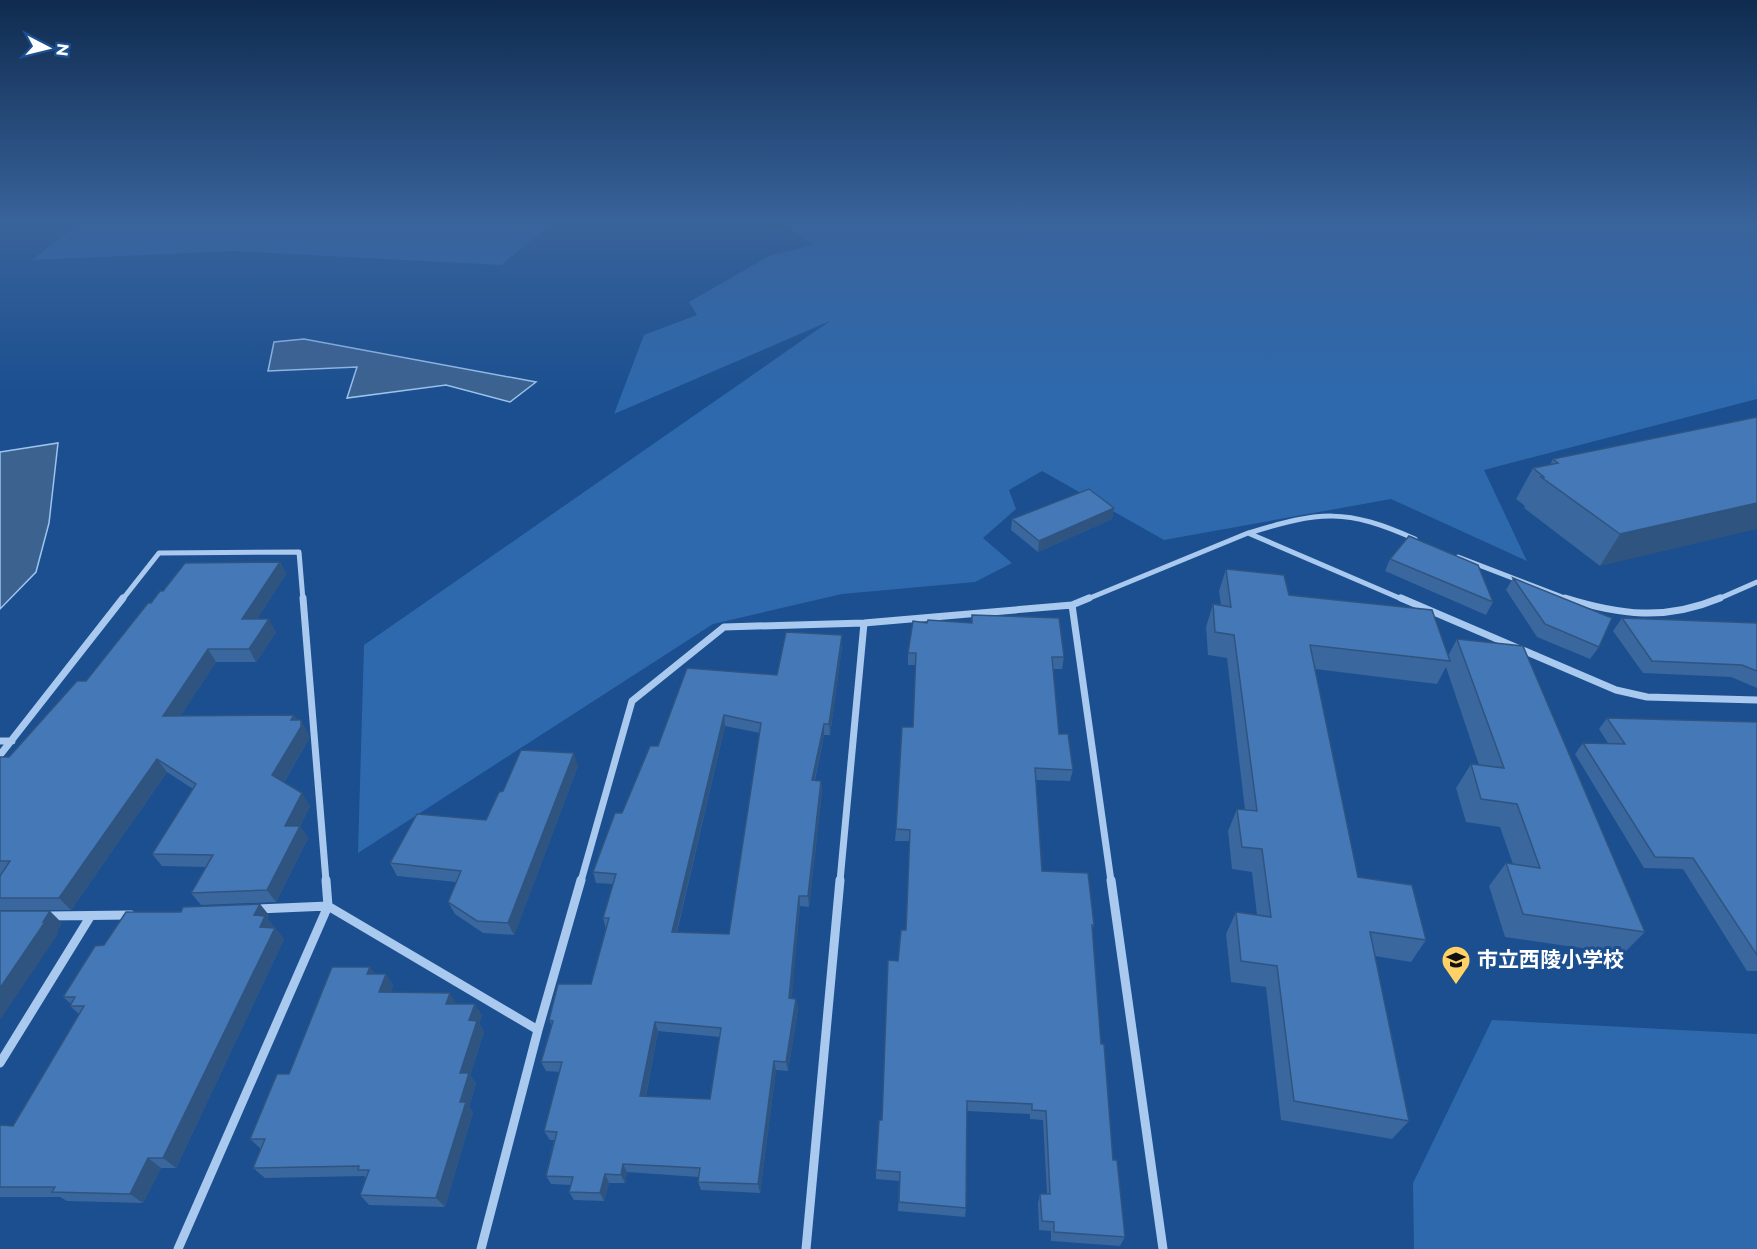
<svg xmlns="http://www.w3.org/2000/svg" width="1757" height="1249" font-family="Montserrat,'Noto Sans JP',sans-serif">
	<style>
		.green { fill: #2e69ad }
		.water { fill: #3c6290; stroke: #9cc4f0; stroke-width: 1.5 }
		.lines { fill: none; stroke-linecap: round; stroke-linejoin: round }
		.minor-far2 { stroke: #a9c9ee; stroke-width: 5 }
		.minor-far1 { stroke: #a9c9ee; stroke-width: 7 }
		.minor { stroke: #a9c9ee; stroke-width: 9 }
		.wall { fill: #3a679d; fill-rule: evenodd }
		.shaded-wall { fill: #305480 }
		.building { fill: #4478b7; stroke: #305480; stroke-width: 1.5; fill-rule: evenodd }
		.labels { text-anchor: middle; stroke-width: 6; stroke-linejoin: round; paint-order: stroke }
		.near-poi-label { font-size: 21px; font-weight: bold; fill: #fff; stroke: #1b4f8f; text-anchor: start }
	</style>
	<rect width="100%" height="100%" fill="#1b4f8f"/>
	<path class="green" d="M84,220H557L501,265L234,251L32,260Z
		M795,220H1757V399L1484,470L1527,561L1391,499L1164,540L1042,471L1009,490L1016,509L983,538L1012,563L975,582L842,594L713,624L358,853L364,645L830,321L614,414L644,335L697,315L689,302L771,255L814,245L789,227Z
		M1492,1020L1757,1034V1249H1414L1413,1183Z"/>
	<path class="water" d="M304,339L536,382L510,402L446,385L347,398L357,367L268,371L274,342Z
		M58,443L49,523L36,572L0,609V452Z"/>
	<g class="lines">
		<path class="minor-far2" d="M1249,533C1320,511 1346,508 1415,539
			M1458,557L1570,600
			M122,600L159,553L299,552L303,600
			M1085,600L1248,533L1404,600
			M1716,600L1757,582"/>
		<path class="minor-far1" d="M303,598L326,881
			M1089,598L1072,605L1111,881
			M1401,598L1616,690L1647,697L1757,700
			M1565,598C1620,615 1665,621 1720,598
			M0,741H12
			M0,755L123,598
			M581,881L632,701L724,627L864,623L1072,605
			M840,881L864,623"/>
		<path class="minor" d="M1111,880L1163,1249
			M258,909L328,906L538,1030
			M48,916L131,915
			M0,1063L90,917
			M178,1249L328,906L326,880
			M481,1249L538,1030L581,880
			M806,1249L840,880"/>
	</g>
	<path class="wall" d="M1757,417L1600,566L1524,508L1525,506L1516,499L1533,468L1550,465L1553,459Z
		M1114,508L1112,519L1038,552L1011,530L1012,519Z
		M1390,559L1493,602L1486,615L1385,571Z
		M280,562L286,574L257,619L276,632L256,662H216L180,716L294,715L297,720L308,733L309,739L284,782L310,806L300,826L308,838L276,902L201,905L191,893L206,867L162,866L152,854L193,789L167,772L71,910H0V876L1,874H0V757H9L86,681L151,603L163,591Z
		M1226,569L1289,595L1448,656L1457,639L1645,932L1623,954L1505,937L1489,886L1506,863L1513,864L1500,827L1466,822L1456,788L1471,764L1479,765L1446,667L1437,684L1315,669L1358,877L1426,940L1411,962L1375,956L1409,1121L1392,1139L1281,1120L1266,987L1231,982L1226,934L1236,912L1257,915L1252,872L1232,869L1228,831L1237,809L1245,810L1227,658L1208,655L1206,627L1213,604L1221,605L1219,591Z
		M1513,578L1599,647L1590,659L1537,637L1506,590Z
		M972,615L1064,657L1062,669H1053L1059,734L1073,770L1070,781L1036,780L1042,871L1094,925L1092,930L1101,1044L1113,1160L1125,1237L1120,1246L1051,1241V1231L1039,1230L1038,1203L1040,1194H1047L1043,1120L1030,1119V1114L967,1111L966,1208L965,1217L898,1211L899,1181L876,1179V1170L882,1120L898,961L906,930L910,841H895L896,829L913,727L916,665H908V653L927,623H971Z
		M1622,618L1757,623V688L1731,677L1643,673L1613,631Z
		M842,646L830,735H824L815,780L821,781L822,792L809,907L800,906L791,998L796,999L798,1009L788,1071L776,1070L760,1193L701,1190L698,1182V1177L627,1172L625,1183H609L604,1201L574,1200L569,1192L571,1185L551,1184L546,1176L554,1140H550L544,1131L560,1072L546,1071L541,1062L552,1026L549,1020L591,984L606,929L603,918L613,884L596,883L593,872L622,813L658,746L777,675ZM725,726L760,733L729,934L677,932ZM658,1031L720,1037L710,1099L646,1096Z
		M1607,718L1757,722V971H1747L1683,869L1644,868L1575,754L1583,743H1608L1599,729Z
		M578,766L514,935L483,933L455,914L448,902L456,882L397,876L390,863L486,820L503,791Z
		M269,915L267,918L284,939L176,1168H161L143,1203L67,1201L60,1197H0V1125L13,1126L79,1014L70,1006L71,1004L63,997L104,945Z
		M370,967L375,974H386L393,985L391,992L456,1004L482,1015L479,1023L484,1032L470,1075L476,1084L469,1107L473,1112L445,1207L369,1205L360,1195L366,1178L364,1176L265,1178L253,1168L261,1149L250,1139L289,1074Z"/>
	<path class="shaded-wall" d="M1757,503V529L1600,566L1620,534Z
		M1114,508L1112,519L1038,552L1039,541Z
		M280,562L286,574L249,632L242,619Z
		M269,619L276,632L256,662L249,649Z
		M842,635V646L830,735L829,724Z
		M208,649L216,662L172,729L163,716Z
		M294,715L301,727V720L308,733L309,739L280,788L272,775L291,720Z
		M724,715L725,726L674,942L672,932Z
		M824,724V735L812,791V780Z
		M574,753L578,766L514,935L508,923Z
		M157,759L167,772L71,910L59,898Z
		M821,781L822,792L809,907L808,896Z
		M302,793L310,806L300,826L308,838L276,902L267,890L285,826Z
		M799,896L800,906L791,1008L789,998Z
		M260,904L269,915L267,918L274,927H260L254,915Z
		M50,911L62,923L57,933L58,934L0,1020V988Z
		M275,928L284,939L176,1168L163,1158Z
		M370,967L378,978L367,974Z
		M386,974L393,985L387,1003L379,992Z
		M450,993L457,1005L446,1004Z
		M796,999L798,1009L788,1071L786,1062Z
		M475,1004L482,1015L479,1023L484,1032L470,1075L476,1084L469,1107L473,1112L445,1207L436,1198L460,1102V1073L469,1020Z
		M655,1022L658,1031L644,1105L640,1096Z
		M774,1061L776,1070L760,1193L758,1184Z
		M148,1158L161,1168L143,1203L130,1194Z
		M623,1164L627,1172L625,1183L621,1175Z
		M605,1174L609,1183L604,1201L600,1193Z"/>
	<path class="building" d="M1757,417V503L1620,534L1541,477H1544L1533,468L1558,463L1553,459Z
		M1089,489L1114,508L1039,541L1012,519Z
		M1409,536L1478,565L1493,602L1390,559Z
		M280,562L242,619H269L249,649H208L163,716L294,715L291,720H301V727L272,775L302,793L285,826H300L267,890L191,893L213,855L152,854L196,784L157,759L59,898H0V876L10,861H0V757H9L77,681H86L148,603H151L160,591H163L185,563Z
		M1226,569L1284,575L1289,595L1432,610L1450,661L1310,645L1358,877L1412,885L1426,940L1370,932L1409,1121L1294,1101L1277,966L1241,961L1236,912L1271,917L1262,849L1242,847L1237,809L1257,811L1234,635L1215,632L1213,604L1231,607Z
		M1513,578L1612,618L1599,647L1545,624Z
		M972,615L1059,618L1064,657H1052L1059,734H1068L1073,770L1035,768L1042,871L1088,873L1094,925H1092L1101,1044H1104L1113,1160H1117L1125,1237L1054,1232V1222L1042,1221L1040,1194H1050L1046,1111L1032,1110V1104L967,1101L966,1208L899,1202L900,1172L876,1170L879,1120H882L888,960L898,961L901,930H906L910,830L896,829L902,727H913L916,653H908L913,621L927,623L928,620L972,623Z
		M1622,618L1757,623V671L1742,665L1652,661Z
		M786,632L842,635L829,724H824L812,780L821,781L808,896H799L789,998L796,999L786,1062L774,1061L758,1184L698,1182L700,1168L623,1164L621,1175L605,1174L600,1193L569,1192L573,1177L546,1176L557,1132L544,1131L562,1062H541L553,1021L549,1020L558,984H591L609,918H603L616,874L593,872L615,813H622L650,746H658L687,668L777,675ZM724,715L761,723L729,934L672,932ZM655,1022L721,1028L710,1099L640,1096Z
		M1457,639L1523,646L1645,932L1523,914L1506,863L1540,868L1517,804L1481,799L1471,764L1504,768Z
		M1607,718L1757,722V955L1693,858L1655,857L1583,743L1625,744Z
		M521,750L574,753L508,923L477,921L448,902L461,871L390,863L417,814L486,820L499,792L503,791Z
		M260,904L254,915L265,916L260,927L275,928L163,1158H148L130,1194L52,1192L55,1187H0V1125L13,1126L84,1006H70L75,997H63L95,946L104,945L126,912H181L183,907Z
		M0,911H50L43,922H45L0,988Z
		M332,967H370L367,974H386L379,992L450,993L446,1004H475L469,1020L477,1021L460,1073H469L460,1102H466L436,1198L360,1195L369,1170H358L359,1166L253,1168L265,1139H250L277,1074H289Z"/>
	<linearGradient id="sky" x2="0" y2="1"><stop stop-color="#0f2b4f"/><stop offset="0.56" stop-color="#39639b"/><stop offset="1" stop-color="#39639b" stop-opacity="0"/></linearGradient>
	<rect width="1757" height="395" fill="url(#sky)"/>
	<defs>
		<g id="school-pin" transform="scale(1.5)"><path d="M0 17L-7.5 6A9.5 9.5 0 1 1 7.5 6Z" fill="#ffd166" stroke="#1b4f8f"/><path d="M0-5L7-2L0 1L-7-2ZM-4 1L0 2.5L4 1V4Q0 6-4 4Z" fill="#111"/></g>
	</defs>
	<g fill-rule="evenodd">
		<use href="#school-pin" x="1456" y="960"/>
	</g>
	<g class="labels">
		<g class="near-poi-label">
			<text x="1477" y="967">市立西陵小学校</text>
		</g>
	</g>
	<g transform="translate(48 48) rotate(97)" stroke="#1b4f8f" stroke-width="4.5" paint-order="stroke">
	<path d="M0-4.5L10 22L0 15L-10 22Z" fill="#ffffff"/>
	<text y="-9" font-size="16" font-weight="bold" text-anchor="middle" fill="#ffffff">N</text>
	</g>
</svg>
